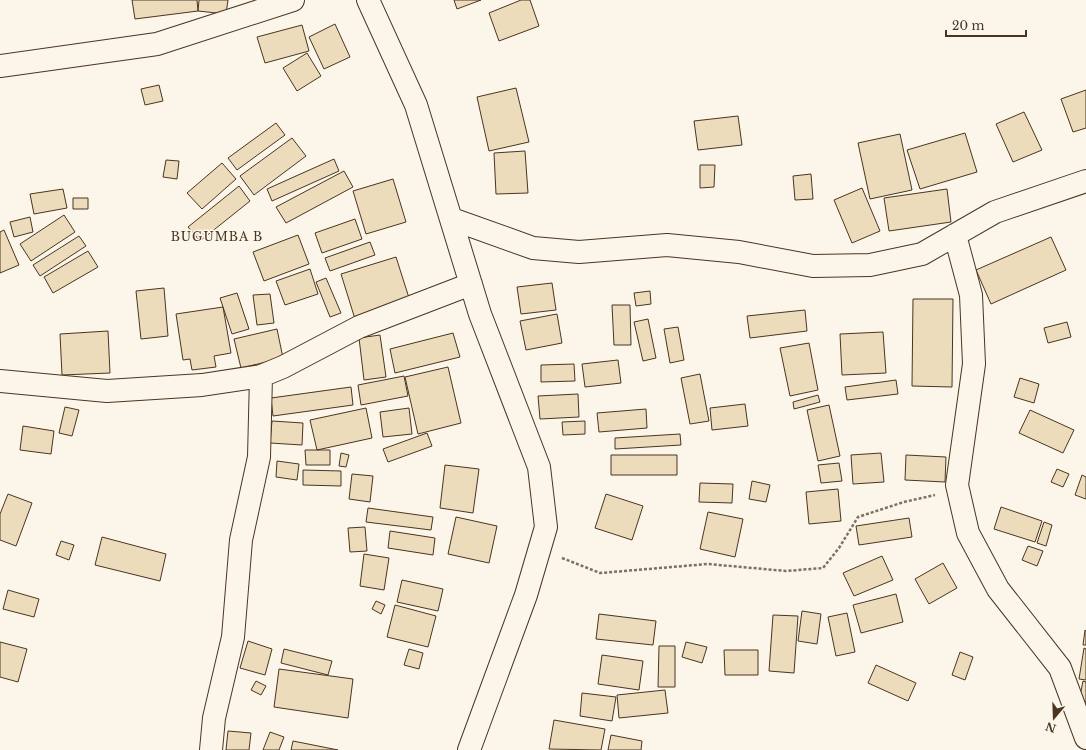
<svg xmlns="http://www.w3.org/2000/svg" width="1086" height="750" font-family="'Libre Baskerville',serif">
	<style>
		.building { fill: #ecdcbc; stroke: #4a3520 }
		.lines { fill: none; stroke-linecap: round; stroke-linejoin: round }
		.street-casing { stroke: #4a3520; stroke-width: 24 }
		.path { stroke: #7f6f5c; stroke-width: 2.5; stroke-dasharray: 3 2; stroke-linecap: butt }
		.street { stroke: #fbf6e9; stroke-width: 22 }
		.labels { text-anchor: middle; stroke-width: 3; stroke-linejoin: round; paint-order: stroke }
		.quarter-label { font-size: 12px; letter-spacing: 1px; fill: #4a3520; stroke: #fbf6e9 }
	</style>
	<rect width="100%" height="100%" fill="#fbf6e9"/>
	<path class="building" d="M132,0H197L198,11L135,19Z
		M199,0H228L226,14L198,11Z
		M454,0H481L457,9Z
		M521,0H530L539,26L499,41L489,13Z
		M335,24L350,57L324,69L309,37Z
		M302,25L309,51L265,63L257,37Z
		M307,53L321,76L297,91L283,68Z
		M159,85L163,101L145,105L141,89Z
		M516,88L529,142L489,151L477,97Z
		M1086,90V128L1073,132L1061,99Z
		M1024,112L1042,150L1013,162L996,124Z
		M738,116L742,145L698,150L694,121Z
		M276,123L285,135L237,170L228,158Z
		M965,133L977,172L920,189L907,150Z
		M900,134L912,190L870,199L858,143Z
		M292,138L306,156L254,195L240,176Z
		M525,151L528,193L496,194L494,153Z
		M334,159L339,171L272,201L267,189Z
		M166,160L179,161L177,179L163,177Z
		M222,163L236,179L202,209L187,193Z
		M700,165H715L714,187L700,188Z
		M344,171L353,187L286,223L276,207Z
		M811,174L813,199L795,200L793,176Z
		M393,179L406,222L366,234L353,191Z
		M239,186L250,201L200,241L188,227Z
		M862,188L880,231L852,243L834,200Z
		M63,189L67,208L34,214L30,194Z
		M947,189L951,222L889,231L884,198Z
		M73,198H88V209H73Z
		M64,215L75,232L31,261L20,244Z
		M30,217L33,232L14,237L10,222Z
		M355,219L362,239L322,253L315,233Z
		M4,230L19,265L0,273V232Z
		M298,235L309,264L264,281L253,252Z
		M79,236L86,246L40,276L33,265Z
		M1051,237L1066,270L991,304L976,270Z
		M370,242L375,255L330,271L325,258Z
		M88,251L98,267L53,293L44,277Z
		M396,257L410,301L355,319L341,274Z
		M310,269L318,294L285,305L276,281Z
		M326,278L341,313L330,317L316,282Z
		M552,283L556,310L521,314L517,287Z
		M164,288L168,336L141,339L136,291Z
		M650,291L651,304L636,306L634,293Z
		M237,293L249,329L232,334L220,298Z
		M270,294L274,323L257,325L253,295Z
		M913,299H953L952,387L912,386Z
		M612,305H630L631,345H614Z
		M223,307L231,353L214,356L216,367L192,370L190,359L183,360L176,314Z
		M805,310L807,331L750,338L747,316Z
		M557,314L562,343L526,350L520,321Z
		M648,319L656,358L643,361L634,322Z
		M1067,322L1071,337L1048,343L1044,328Z
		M678,327L684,360L670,363L664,329Z
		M277,329L283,358L241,368L234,339Z
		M108,331L110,373L62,375L60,334Z
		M883,332L886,373L842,375L840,334Z
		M453,333L460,357L395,373L390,349Z
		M380,335L386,377L364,380L359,338Z
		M809,343L818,390L790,396L780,348Z
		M618,360L621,383L585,387L582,364Z
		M574,364L575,381L541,382V365Z
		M448,367L461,423L418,434L405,377Z
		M700,374L709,421L690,424L681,378Z
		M404,376L408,396L361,405L358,385Z
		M1020,378L1039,384L1034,403L1014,397Z
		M896,380L898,394L847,400L845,387Z
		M351,387L353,405L273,416L271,398Z
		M578,394L579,417L540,419L538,396Z
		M818,395L820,402L794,409L793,402Z
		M745,404L748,426L712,430L710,408Z
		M829,405L840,456L818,461L807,410Z
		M65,407L79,410L72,436L59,433Z
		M366,408L372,438L317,450L310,420Z
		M409,408L412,434L383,437L380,412Z
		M646,409L647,428L599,432L597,413Z
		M1030,410L1074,430L1063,453L1019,433Z
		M272,421L303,423L302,445L270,443Z
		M585,421V434L563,435L562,422Z
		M23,426L54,431L51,454L20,450Z
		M427,433L432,446L388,462L383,449Z
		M680,434L681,445L615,449V438Z
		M305,450H330V465H306Z
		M341,453L349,455L346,467L339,466Z
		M881,453L884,482L853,484L851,455Z
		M611,455H677V475H611Z
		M906,455L946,457L945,482L905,480Z
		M277,461L299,464L297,480L276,477Z
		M839,463L842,481L821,483L818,465Z
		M445,465L479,469L473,513L440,508Z
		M1057,469L1069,474L1063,487L1051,482Z
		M303,470L341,471V486L303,485Z
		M352,474L373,476L370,502L349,499Z
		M1082,475L1086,477V499L1075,495Z
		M752,481L770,485L766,502L749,499Z
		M700,483L733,484L732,503L699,502Z
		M838,489L841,521L809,524L806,492Z
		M8,494L32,503L16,546L0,540V514Z
		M606,494L643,506L632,540L595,528Z
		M1001,507L1042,521L1035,542L994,529Z
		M368,508L433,517L431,530L366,522Z
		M708,512L743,519L735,557L700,549Z
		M456,517L497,526L489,563L448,554Z
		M909,518L912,537L859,545L856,526Z
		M1044,522L1052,525L1046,546L1037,543Z
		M365,527L367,551L350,552L348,528Z
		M390,531L435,538L433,555L388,548Z
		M102,537L166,554L160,581L95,565Z
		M61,541L74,545L69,560L56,555Z
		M1028,546L1043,551L1037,566L1022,560Z
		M364,554L389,558L384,590L360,586Z
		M882,556L893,580L854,596L843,573Z
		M943,563L957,588L929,604L915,579Z
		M402,580L443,589L438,611L397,602Z
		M8,590L39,599L34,617L3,609Z
		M896,594L903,622L861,633L853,605Z
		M376,601L385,605L381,614L372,609Z
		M395,605L436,616L428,647L387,637Z
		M802,611L821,614L817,644L798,641Z
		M847,613L855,652L836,656L828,617Z
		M599,614L656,621L653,645L596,639Z
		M773,615L798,616L794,673L769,671Z
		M1085,630L1086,631V645H1083Z
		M248,641L272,649L265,675L240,668Z
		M0,642L27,649L18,682L0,677Z
		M686,642L707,647L702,663L682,657Z
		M659,646H675V687H658Z
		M1084,648L1086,649V680L1079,679Z
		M284,649L332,661L328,675L281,663Z
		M409,649L423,653L419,669L404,665Z
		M724,650H758V675H725Z
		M960,652L973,657L965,680L952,675Z
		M602,655L643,661L639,690L598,684Z
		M876,665L916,683L908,701L868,683Z
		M279,669L353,679L348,718L274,707Z
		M256,681L266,686L261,695L251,690Z
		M1083,681L1086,682V702L1079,701Z
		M665,690L668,713L619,718L617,695Z
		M582,693L616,697L612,721L580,716Z
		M554,720L605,729L601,750L549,749Z
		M228,731L251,733L249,750H226Z
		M270,732L284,737L279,750H263Z
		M611,735L642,741L641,750H608Z
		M293,741L338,750H291Z"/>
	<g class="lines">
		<g class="street-casing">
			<path id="street" d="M368,0L416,105L480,314L539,467L546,527L526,595L469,750
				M0,66L157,44L293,0
				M452,219L533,248L579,252L667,245L739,252L813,266L870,265L922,254L995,212L1086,181
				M955,235L971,295L974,364L957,485L968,533L998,589L1060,668L1086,738
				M0,381L107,391L202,385L261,376L283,367L359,327L471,284
				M211,750L214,718L233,637L241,540L259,457L261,376"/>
		</g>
		<path class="path" d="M562,558L600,573L708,564L786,571L823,568L839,548L858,517L904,502L935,495"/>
		<use href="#street" class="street"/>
	</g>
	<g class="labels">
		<g class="quarter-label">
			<text x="217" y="241">BUGUMBA B</text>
		</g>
	</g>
	<g transform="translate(1054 718) rotate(199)" stroke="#fbf6e9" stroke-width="3" paint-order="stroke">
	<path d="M0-3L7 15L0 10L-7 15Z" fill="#4a3520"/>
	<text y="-6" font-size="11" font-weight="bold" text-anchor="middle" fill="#4a3520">N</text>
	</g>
	<path d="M946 30v6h80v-6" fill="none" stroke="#4a3520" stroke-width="2"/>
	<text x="952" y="30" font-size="12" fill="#4a3520" stroke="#fbf6e9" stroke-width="3" paint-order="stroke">20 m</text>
</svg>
